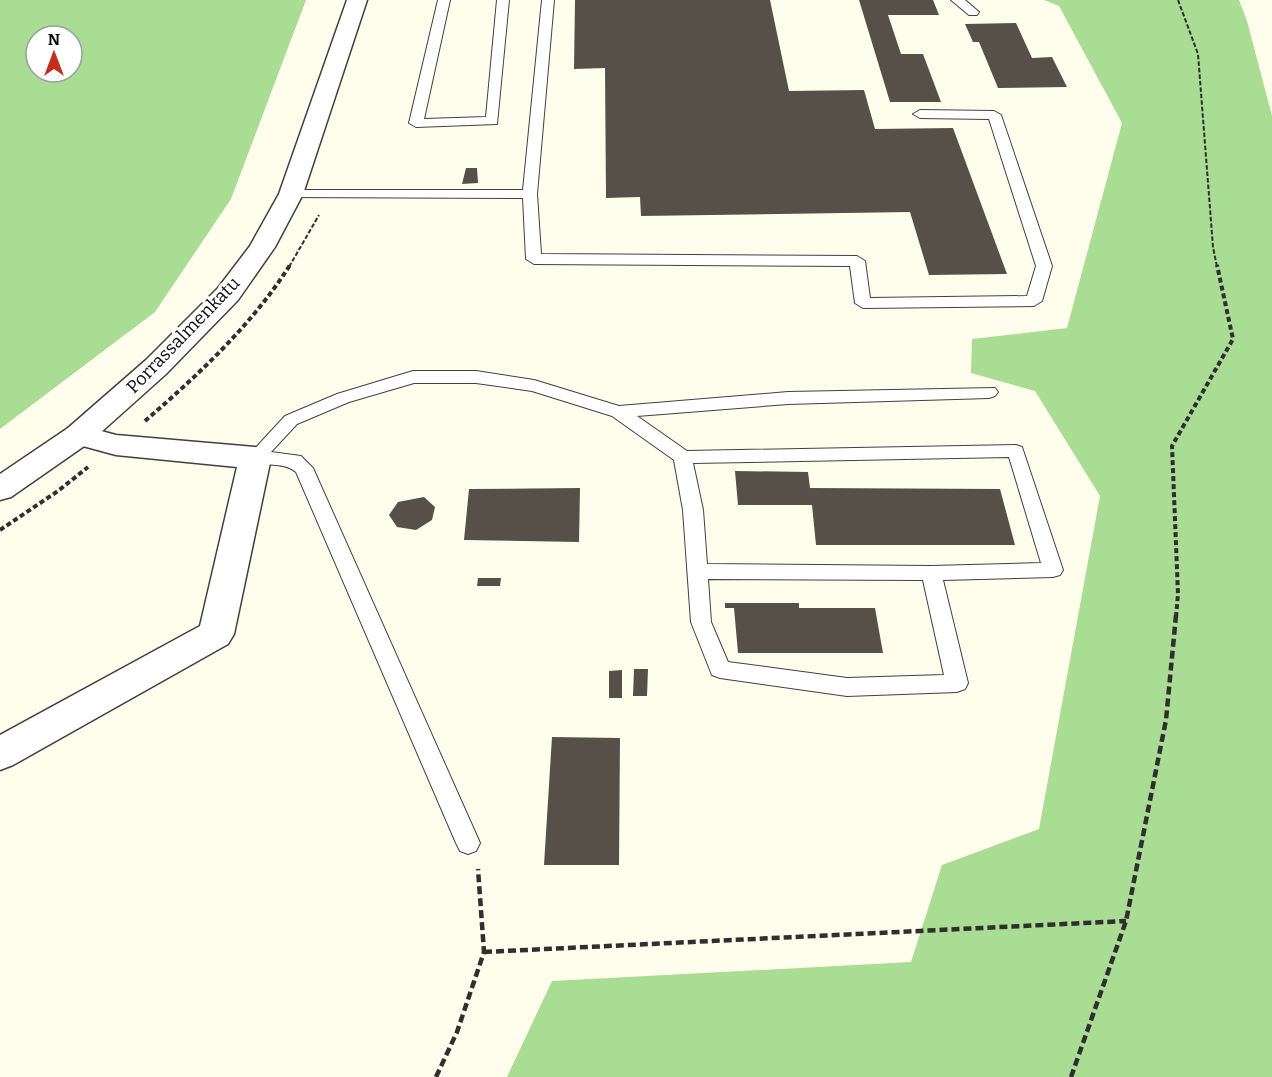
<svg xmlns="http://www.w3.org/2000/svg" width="1272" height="1077" font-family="Bitter,serif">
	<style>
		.forest { fill: #a9dd93; fill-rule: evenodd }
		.building { fill: #565048 }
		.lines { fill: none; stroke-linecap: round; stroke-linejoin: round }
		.service-casing { stroke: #404040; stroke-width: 2 }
		.minor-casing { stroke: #404040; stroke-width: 3 }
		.tertiary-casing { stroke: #404040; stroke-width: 3 }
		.path-far2 { stroke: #2f2f2f; stroke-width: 2; stroke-dasharray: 4.5 2; stroke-linecap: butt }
		.path-far1 { stroke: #2f2f2f; stroke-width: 4; stroke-dasharray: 5 3; stroke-linecap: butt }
		.path { stroke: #2f2f2f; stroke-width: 4.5; stroke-dasharray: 8 4; stroke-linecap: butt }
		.service { fill: #fff; fill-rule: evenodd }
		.minor { fill: #fff; fill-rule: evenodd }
		.tertiary { fill: #fff; fill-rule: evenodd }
		.labels { text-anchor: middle; stroke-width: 6; stroke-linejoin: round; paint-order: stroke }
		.street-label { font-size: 18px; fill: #0d0d0d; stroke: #fff }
	</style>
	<rect width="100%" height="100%" fill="#fffeec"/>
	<path class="forest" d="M0,0H306L231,199L155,312L0,429ZM36,36H72V72H36Z
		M1044,0H1239L1247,21L1272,116V1077H507L552,981L911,962L942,865L1039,829L1100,496L1035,391L971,373L972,339L1067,328L1122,123L1059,6Z"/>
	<path class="building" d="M575,0H770L789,91L864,90L875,129L953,128L1007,274L929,275L910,212L641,216L640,197L606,198L605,68L574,69Z
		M859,0H933L939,15H888L901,54H923L941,102H890Z
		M1016,23L1032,58L1052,57L1067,87L998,88L979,42H973L965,24Z
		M466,168H477L478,183L462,184Z
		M735,471L808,472L810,488L1000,489L1015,545H816L812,505H738Z
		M580,488L579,542L464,540L469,489Z
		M424,497L435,507L432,520L416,530L397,527L389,515L398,502Z
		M478,578H501L500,586H477Z
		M725,603H799V608H875L883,653H738L734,608H725Z
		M634,669H648L647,696H633Z
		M622,670V698H609V671Z
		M552,737L620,738L619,865H544Z"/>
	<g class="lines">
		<g class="service-casing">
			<path id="service" d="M438,0H450L424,119L486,117L497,0H509L497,124L416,127L409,123Z
				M542,0H554L537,194L541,254L857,256L865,261L870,298L1027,296L1036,266L989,119L920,118L913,114L920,110L994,111L1001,115L1052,266L1042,301L1034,306L863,308L855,303L850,266L534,264L526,259L523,198L286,197L284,194L286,191L291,190H523Z
				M951,0H965L979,12L977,15H969Z
				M413,371H476L534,380L619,406L788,392L995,388L998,392L995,396L989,398L788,404L637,416L687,451L1016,445L1022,447L1063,570L1060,575L1053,577L943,580L968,683L965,689L957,692L847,696L720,678L712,675L691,622L683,510L674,460L612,416L532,391L476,383H414L349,402L297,424L271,452L301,456L313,468L480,843L476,851L468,854L460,851L456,843L296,472C283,461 264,467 249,462L246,458L285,416L337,394ZM1009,457L1041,563L931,566L707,564L703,510L693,463ZM708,579L923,580L944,675L847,678L728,662L711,622Z"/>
		</g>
		<g class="minor-casing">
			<path id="minor" d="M79,425L116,435L255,447L266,450L271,458L234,634L228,644L13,765L0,770V735L200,626L237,467L116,455L68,442L64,435L68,428Z"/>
		</g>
		<g class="tertiary-casing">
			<path id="tertiary" d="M347,0H367L303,194L275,247L238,300L166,374L90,442L11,497L0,500V474L68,428L146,360L218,288L250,246L279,194Z"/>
		</g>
		<path class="path-far2" d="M1178,0L1198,54L1213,247L1217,267
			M289,267L319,215"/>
		<path class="path-far1" d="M145,421C198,375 252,325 290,265
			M0,530L58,491L88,467
			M1176,617L1178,594L1172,446L1233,339L1217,265"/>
		<path class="path" d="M484,952L1126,921
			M436,1077L457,1032L484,952L478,869
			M1071,1077L1126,921L1166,720L1176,615"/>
		<use href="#service" class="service"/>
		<use href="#minor" class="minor"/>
		<use href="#tertiary" class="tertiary"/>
	</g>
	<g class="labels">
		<g class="street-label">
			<text transform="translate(183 335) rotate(-46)" y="6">Porrassalmenkatu</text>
		</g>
	</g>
	<g transform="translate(54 54)"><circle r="28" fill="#ffffff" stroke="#9e9e9e" stroke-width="1.5"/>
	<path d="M0-4.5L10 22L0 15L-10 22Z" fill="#c32f1e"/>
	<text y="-9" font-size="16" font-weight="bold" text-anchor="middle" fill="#0d0d0d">N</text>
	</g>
</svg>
